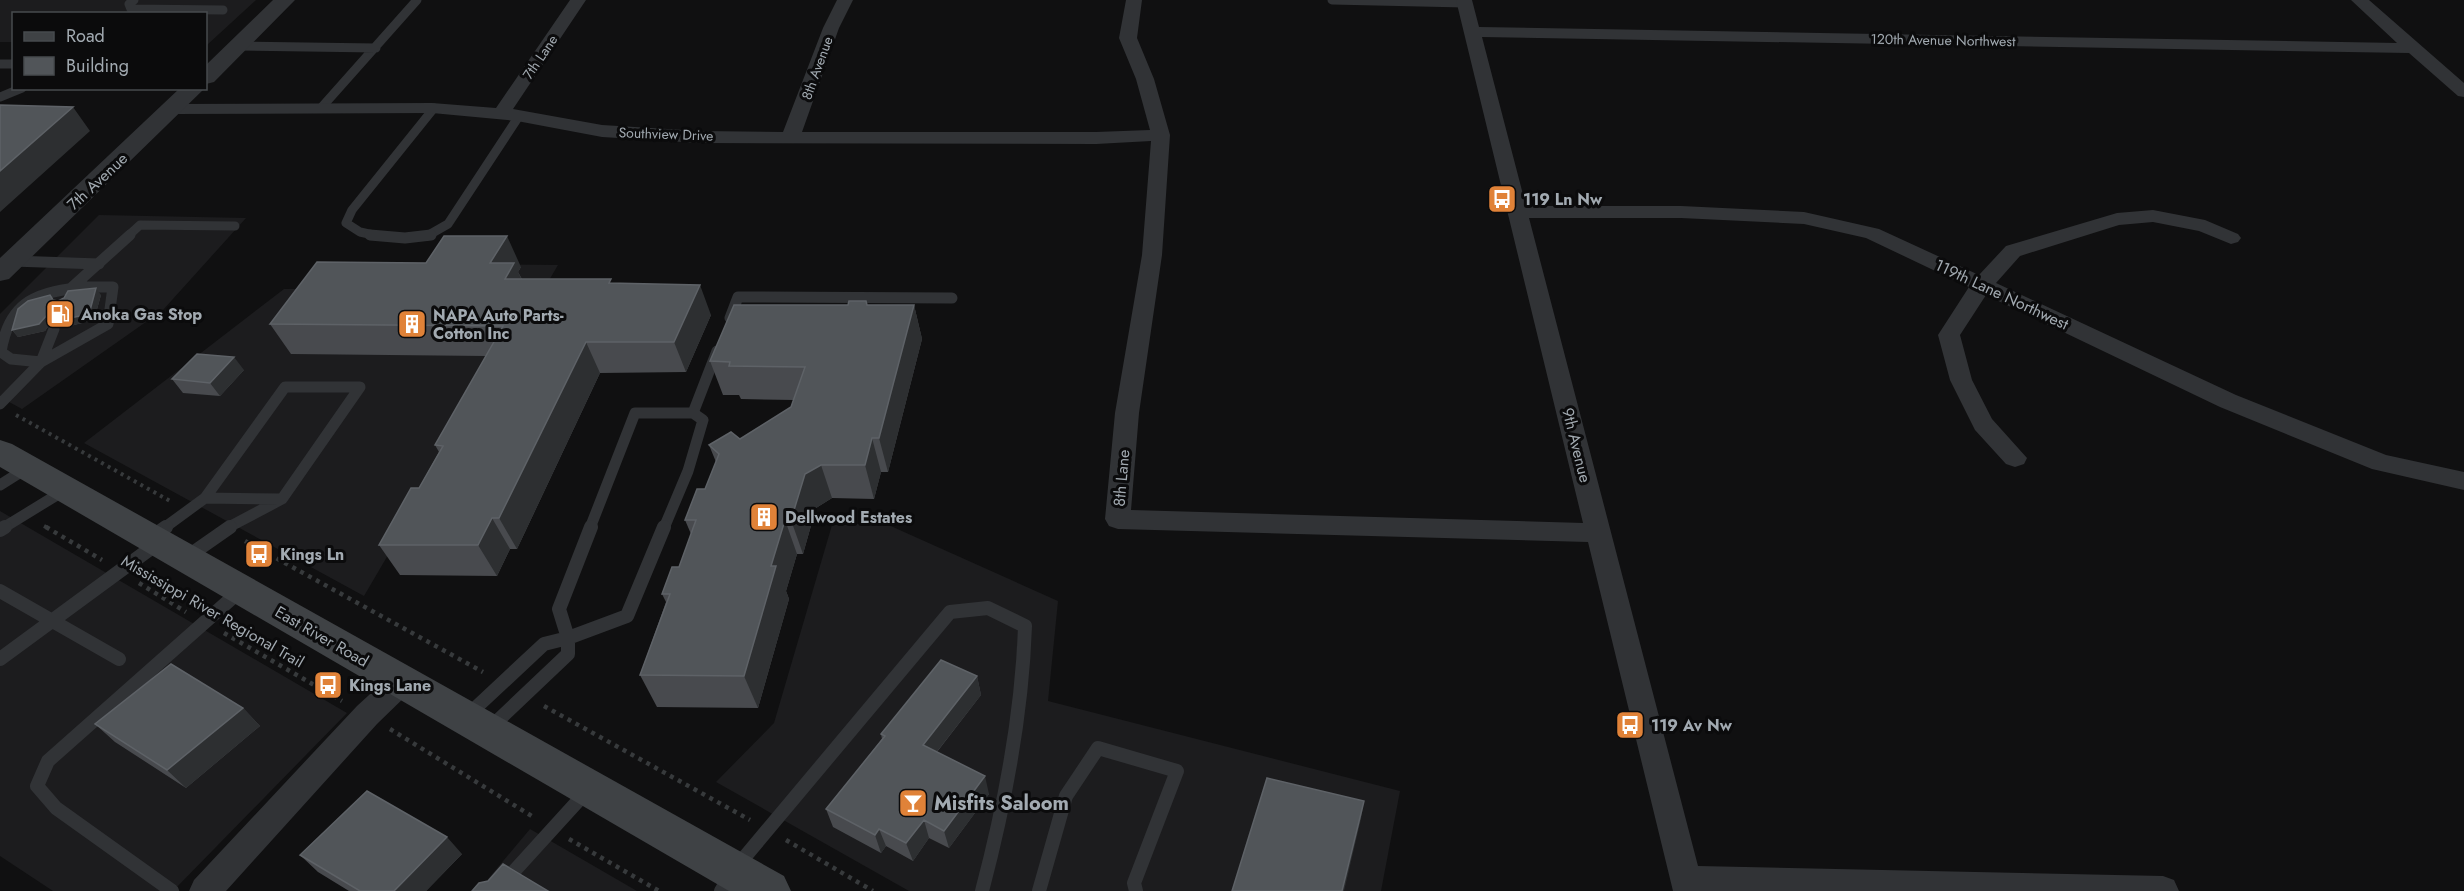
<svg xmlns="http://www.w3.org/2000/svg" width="2464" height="891" font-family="Jost,sans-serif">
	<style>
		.built { fill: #1c1c1e }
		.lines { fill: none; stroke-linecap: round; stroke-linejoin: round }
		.path-far1 { stroke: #373a3c; stroke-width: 4; stroke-dasharray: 3 4.5; stroke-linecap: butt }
		.path { stroke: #373a3c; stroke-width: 4.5; stroke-dasharray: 4 5; stroke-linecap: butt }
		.service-far2 { stroke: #313336; stroke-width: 9 }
		.service-far1 { stroke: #313336; stroke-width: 11 }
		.service { stroke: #313336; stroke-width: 14 }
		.minor { fill: #313336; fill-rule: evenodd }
		.tertiary { fill: #313336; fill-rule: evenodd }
		.secondary { fill: #3f4245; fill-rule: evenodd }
		.wall { fill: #484a4e }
		.shaded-wall { fill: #2d2f31 }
		.building { fill: #515559; stroke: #5e6267; stroke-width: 1.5 }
		.labels { text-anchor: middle; stroke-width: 6; stroke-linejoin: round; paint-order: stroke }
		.far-street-label { font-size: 14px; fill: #a2aab1; stroke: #0b0b0c }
		.street-label { font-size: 16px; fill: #a2aab1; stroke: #0b0b0c }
		.poi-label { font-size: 16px; font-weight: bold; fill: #a2aab1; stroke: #0b0b0c; text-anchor: start }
		.near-poi-label { font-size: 20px; font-weight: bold; fill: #a2aab1; stroke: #0b0b0c; text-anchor: start }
	</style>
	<rect width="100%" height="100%" fill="#101011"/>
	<path class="built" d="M0,0H256L207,45L206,14H14L13,42H0Z
		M99,215L246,218L163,310L22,409L0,397V314Z
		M455,264L558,265L364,596L84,443L284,289L440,288Z
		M0,511L347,713L173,891H53L0,856Z
		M884,523L1058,601L1048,701L1400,791L1381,891H909L716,782L774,723L832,525Z
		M530,829L637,891H478Z"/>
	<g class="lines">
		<path class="path-far1" d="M16,415L170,501
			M44,526L48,528"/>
		<path class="path" d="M46,527L102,560
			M245,541L483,672
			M139,583L186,612
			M224,633L342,701
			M544,706L750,820
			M390,729L535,818
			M569,839L659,891
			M786,840L873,891"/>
		<path class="service-far2" d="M134,0L129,4L131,9L223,10
			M1332,0L1465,3
			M238,46L376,48
			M0,64H14
			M0,97L22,88
			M321,108L417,0
			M128,236L140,225L235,226
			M378,236L360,232L346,223L352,210L434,108
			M427,236L448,224L519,116"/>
		<path class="service-far1" d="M370,235L405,238L431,235
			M13,261L99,264
			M87,287H113L108,324L41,362L11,359L1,352C9,300 39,291 87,287Z
			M70,289L130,235
			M730,318L738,297L952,298
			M41,362L54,329
			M0,404L41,362
			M693,413L717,351
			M0,485L27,468
			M205,498L281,499
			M3,528L65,490
			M164,528L205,498L285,387H360L282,499L227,528
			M590,528L635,413H693
			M664,528L688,471L703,420L693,413"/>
		<path class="service" d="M591,527L559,609L568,638L627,616L664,527
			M0,530L5,527
			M152,537L166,527
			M187,557L230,527
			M0,591L119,659
			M0,659L158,543
			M468,715L544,644L568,638V654L490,728
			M172,891L56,808L37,786L48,761L241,590
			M496,891L587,791
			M721,891L733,871L950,612L988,608L1025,626C1022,717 1005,804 982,891
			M1039,891L1066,796L1098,748L1177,771L1134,883L1136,891"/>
		<path class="minor" d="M570,0H586L513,109L602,125L700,131L783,132L823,28L837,0H853L839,28L802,132H1096L1150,130L1136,79L1119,38L1126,0H1142L1137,38L1154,79L1170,135L1162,255L1139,413L1131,510L1583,523L1456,0H1472L1479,27L2397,43L2351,0H2369L2464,83V97L2458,96L2409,53L1482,37L1526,206H1681L1804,212L1879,229L1979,275L2006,246L2117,213L2153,210L2205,220L2238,234L2241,238L2238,242L2231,244L2199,231L2153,222L2119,225L2020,256L1996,283L2236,395L2386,455L2464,472V490L2372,469L2220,407L1986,295L1960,335L1972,380L1992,419L2027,458L2024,464L2015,467L2006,464L1975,430L1950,380L1938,335L1969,287L1866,238L1804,224L1681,218H1529L1698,866L2163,876L2174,880L2179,891H1673L1588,542L1118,529L1109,526L1105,519L1115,413L1142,255L1151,141L1096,144L700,143L602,137L517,121L432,113L173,114L167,113L164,109L167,105L173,104L432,103L496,108Z
			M402,670L412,674L416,682L412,690L377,724L226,891H189L194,880L357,706L392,674Z"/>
		<path class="tertiary" d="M273,0H295L214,82L206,84V65Z
			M180,88H205L9,279L0,281V258Z"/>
		<path class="secondary" d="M0,440L12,444L784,876L791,891H729L0,467Z"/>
	</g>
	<path class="wall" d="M426,263L521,267L518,272L522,279L613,283L711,315L686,372L600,373L517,549H510L497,576L400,575L379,545L419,488L439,452L435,445L486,356L291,354L270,324Z
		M101,295L94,320L62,328L57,322L52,321L45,331L18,337L12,330L54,300L58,301Z
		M848,305H914L922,339L888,472H881L874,499L832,498L816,508L803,554H797L786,591L789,599L758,708L657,707L640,675L666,602L662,594L679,567L691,534L685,520L705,489L716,462L709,445L740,439L791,407L794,400L741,399L739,395H723L710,361Z
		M244,370L220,396L183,393L172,379Z
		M977,676L981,695L937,752L989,794L949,848L929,838L913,861L886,846L881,853L833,827L826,809L882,739L881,734Z
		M243,708L260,726L186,788L115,742L95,724Z
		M462,854L426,891H349L318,872L300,855Z"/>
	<path class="shaded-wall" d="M73,107L90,131L0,212V171Z
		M507,236L521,267L518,272L529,294L520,309L490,263Z
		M700,285L711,315L686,372L674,342Z
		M96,288L101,295L94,320L62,328L56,321Z
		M914,305L922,339L888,472L879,438Z
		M47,315L52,321L45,331L18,337L12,330Z
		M586,342L600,373L517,549L499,518Z
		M234,357L244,370L220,396L210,383Z
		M872,438L881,472L874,499L865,465Z
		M821,465L832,498L816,508L803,554L791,520L805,474Z
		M492,518L510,549L497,576L478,545Z
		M785,520L797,554L786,591L789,599L758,708L744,676L771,566Z
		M977,676L981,695L928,763L923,745Z
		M243,708L260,726L186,788L167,770Z
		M985,776L989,794L949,848L944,831Z
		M1364,801L1361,819L1344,891H1342Z
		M924,820L929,838L913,861L906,843Z
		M879,829L886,846L881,853L875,835Z
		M447,837L462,854L426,891H394Z"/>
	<path class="building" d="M0,105L73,107L0,171Z
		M444,236H507L490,263H514L505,279H611L609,283L700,285L674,342H586L499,518H492L478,545H379L411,488H419L443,446L435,445L503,326L270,324L317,262L426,263Z
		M96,288L89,314L56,321L52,315H47L39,324L12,330L18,309L28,301L50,295L53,300L58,301L64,298L68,291Z
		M849,301H866L867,305H914L879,438H872L865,465H821L805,474L791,520H785L771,566H776L744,676L640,675L670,594H662L672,567H679L696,520H685L697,489H705L719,454L709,445L731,432L740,439L791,407L805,367L729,366L730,362L710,361L734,305H848Z
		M197,354L234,357L210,383L172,379Z
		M941,660L977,676L923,745L985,776L944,831L924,820L906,843L879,829L875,835L826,809L885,736L881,734Z
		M171,664L243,708L167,770L95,724Z
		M1267,778L1364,801L1342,891H1232Z
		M367,791L447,837L394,891H360L300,855Z
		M503,864L548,891H472L479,883L488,881Z"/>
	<defs>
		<g id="bus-square" transform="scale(1.5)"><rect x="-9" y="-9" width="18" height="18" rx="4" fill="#e08238" stroke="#0b0b0c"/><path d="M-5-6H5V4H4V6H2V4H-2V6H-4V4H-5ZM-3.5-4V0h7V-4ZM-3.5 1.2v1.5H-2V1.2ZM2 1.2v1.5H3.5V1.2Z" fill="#fff"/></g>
		<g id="fuel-square" transform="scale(1.5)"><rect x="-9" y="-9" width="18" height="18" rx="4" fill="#e08238" stroke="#0b0b0c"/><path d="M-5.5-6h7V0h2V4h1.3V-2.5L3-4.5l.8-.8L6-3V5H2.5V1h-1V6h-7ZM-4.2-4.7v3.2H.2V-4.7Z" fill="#fff"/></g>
		<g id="building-square" transform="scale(1.5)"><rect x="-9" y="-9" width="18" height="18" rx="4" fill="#e08238" stroke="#0b0b0c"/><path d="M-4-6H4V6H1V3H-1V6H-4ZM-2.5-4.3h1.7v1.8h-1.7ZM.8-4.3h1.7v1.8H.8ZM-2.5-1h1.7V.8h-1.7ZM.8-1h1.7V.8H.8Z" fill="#fff"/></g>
		<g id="bar-square" transform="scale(1.5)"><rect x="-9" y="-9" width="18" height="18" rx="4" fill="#e08238" stroke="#0b0b0c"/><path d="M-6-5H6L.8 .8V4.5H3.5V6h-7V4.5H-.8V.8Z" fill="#fff"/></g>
	</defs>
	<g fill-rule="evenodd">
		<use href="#bus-square" x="1502" y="199"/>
		<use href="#fuel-square" x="60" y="314"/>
		<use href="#building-square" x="412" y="324"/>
		<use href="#building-square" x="764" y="517"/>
		<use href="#bus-square" x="259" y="554"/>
		<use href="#bus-square" x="328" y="685"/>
		<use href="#bus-square" x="1630" y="725"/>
		<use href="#bar-square" x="913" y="803"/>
	</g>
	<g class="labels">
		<g class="far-street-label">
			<text transform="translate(1943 40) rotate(1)" y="5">120th Avenue Northwest</text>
			<text transform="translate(540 57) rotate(-56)" y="5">7th Lane</text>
			<text transform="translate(817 68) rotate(-70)" y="5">8th Avenue</text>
			<text transform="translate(666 134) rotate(2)" y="5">Southview Drive</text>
		</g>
		<g class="street-label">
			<text transform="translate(97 181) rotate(-43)" y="6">7th Avenue</text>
			<text transform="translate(2002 294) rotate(25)" y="6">119th Lane Northwest</text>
			<text transform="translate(1577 445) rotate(76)" y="6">9th Avenue</text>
			<text transform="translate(1121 478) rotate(-85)" y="6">8th Lane</text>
			<text transform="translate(213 611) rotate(30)" y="6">Mississippi River Regional Trail</text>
			<text transform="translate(322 636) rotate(30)" y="6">East River Road</text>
		</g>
		<g class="poi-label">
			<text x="1523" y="205">119 Ln Nw</text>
			<text x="81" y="320">Anoka Gas Stop</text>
			<text x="433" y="321">NAPA Auto Parts-<tspan x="433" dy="18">Cotton Inc</tspan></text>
			<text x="785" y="523">Dellwood Estates</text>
			<text x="280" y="560">Kings Ln</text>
			<text x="349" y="691">Kings Lane</text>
			<text x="1651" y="731">119 Av Nw</text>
		</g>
		<g class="near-poi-label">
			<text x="934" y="810">Misfits Saloom</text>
		</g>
	</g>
	<rect x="12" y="12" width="195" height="78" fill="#0b0b0c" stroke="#474b4e" stroke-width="1.5"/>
	<rect x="24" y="32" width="30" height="9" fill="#3f4245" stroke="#474b4e" stroke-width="1.5"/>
	<text x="66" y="42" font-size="18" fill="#a2aab1">Road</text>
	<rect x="24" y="57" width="30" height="18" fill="#515559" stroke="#474b4e" stroke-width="1.5"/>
	<text x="66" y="72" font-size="18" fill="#a2aab1">Building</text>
</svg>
